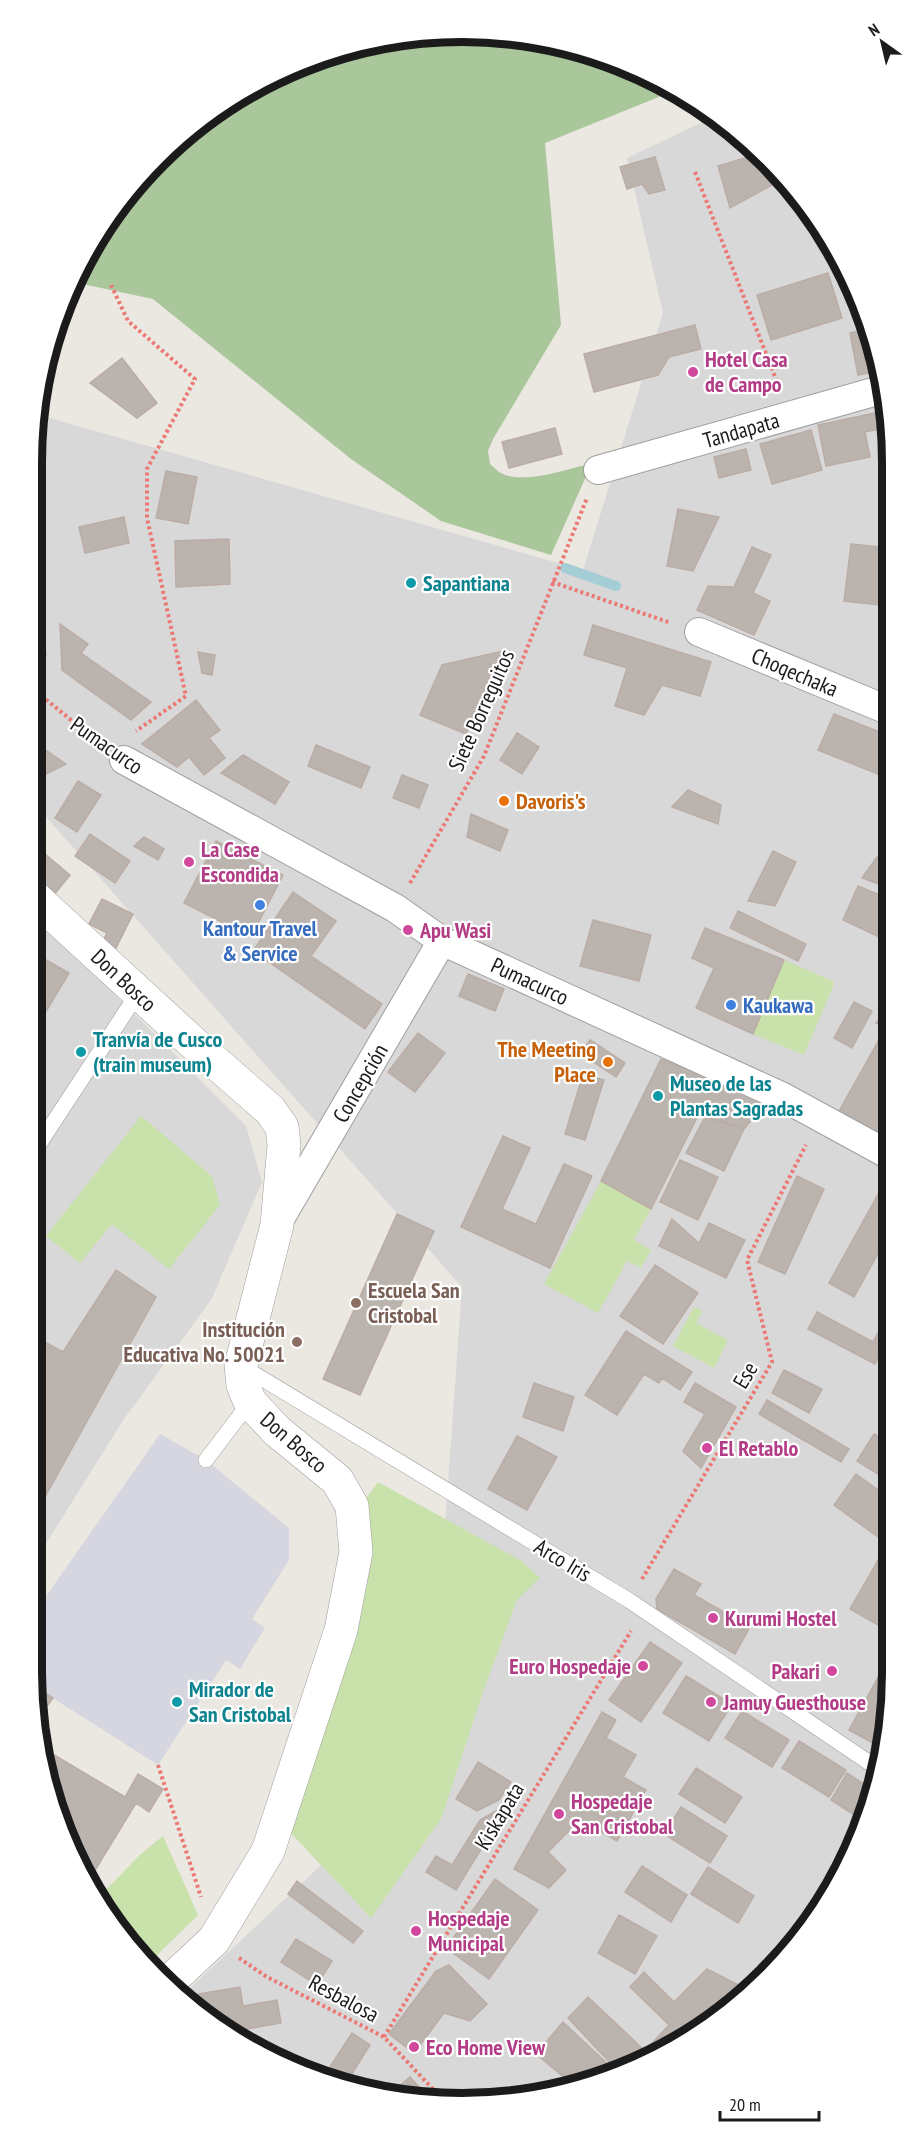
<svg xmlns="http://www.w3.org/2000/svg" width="924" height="2135" font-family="'PT Sans Narrow',sans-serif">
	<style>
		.residential { fill: #d9d8d8 }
		.grass { fill: #c9e1ab }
		.forest { fill: #a9c79a }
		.plaza { fill: #d6d6e1 }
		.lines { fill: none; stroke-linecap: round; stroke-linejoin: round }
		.stream { stroke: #a5cdd5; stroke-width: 10 }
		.building { fill: #bbb3ae; stroke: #bbada5; stroke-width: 1.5 }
		.service-casing { stroke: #9f9f9f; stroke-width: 16 }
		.minor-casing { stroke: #9f9f9f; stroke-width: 30 }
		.tertiary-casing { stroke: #9f9f9f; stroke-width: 34 }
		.path { stroke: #eb7873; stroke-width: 4; stroke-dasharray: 3 3; stroke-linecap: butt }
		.service { stroke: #fff; stroke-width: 15 }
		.minor { stroke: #fff; stroke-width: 28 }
		.tertiary { stroke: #fff; stroke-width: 33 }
		.hotel-dot { fill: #d1479c; stroke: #fff; stroke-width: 2 }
		.culture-dot { fill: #0f9aa8; stroke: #fff; stroke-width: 2 }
		.food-dot { fill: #e8710a; stroke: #fff; stroke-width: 2 }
		.shop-dot { fill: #3f7fe0; stroke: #fff; stroke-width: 2 }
		.education-dot { fill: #8d6e63; stroke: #fff; stroke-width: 2 }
		.labels { text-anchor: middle; stroke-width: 4.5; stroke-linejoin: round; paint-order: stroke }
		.hotel-label { font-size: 22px; font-weight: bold; fill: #b23c85; stroke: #fff; text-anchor: start }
		.street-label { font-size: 22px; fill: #1b1b1b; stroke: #fff }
		.culture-label { font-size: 22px; font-weight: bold; fill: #0d838f; stroke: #fff; text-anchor: start }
		.food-label { font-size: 22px; font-weight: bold; fill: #c56008; stroke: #fff; text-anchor: start }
		.shop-label { font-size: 22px; font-weight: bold; fill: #366cbe; stroke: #fff }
		.education-label { font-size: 22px; font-weight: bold; fill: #785e54; stroke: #fff; text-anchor: start }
		.rim { fill: none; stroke: #1b1b1b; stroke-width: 8 }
	</style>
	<rect width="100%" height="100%" fill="#ebe7e1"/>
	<path class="residential" d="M715,116L724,120L803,200L860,297L889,405L892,1673L870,1812L835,1888L786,1957L677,2046L546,2095L462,2103L378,2095L247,2046L182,1993L189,1989L428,1765L462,1287L32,801V462L39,415L583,570L663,313L627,158Z
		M32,911L246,1126L262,1182L211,1300L124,1419L32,1566Z"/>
	<path class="grass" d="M784,960L835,982L804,1055L753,1034Z
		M141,1116L212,1176L220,1205L169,1269L112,1224L80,1263L46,1236Z
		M601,1181L651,1209L634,1240L651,1250L641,1268L627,1261L598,1313L544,1284Z
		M694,1307L702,1311L696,1323L728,1340L714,1368L673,1346Z
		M378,1482L522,1561L540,1578L517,1600L484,1689L441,1819L371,1918L287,1829L359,1508Z
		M163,1836L198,1915L148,1964L138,1957L97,1899L141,1854Z"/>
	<path class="forest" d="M434,32L519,35L601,54L671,92L545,143L561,325L493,439L488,451L490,464C494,467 497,471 501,473C522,485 569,469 592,463L551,555L441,521L351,459L153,299L73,282L89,246L139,178L200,120L272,76L351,46Z"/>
	<path class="plaza" d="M160,1434L206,1460L289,1528V1560L252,1619L265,1628L240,1669L226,1660L158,1765L34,1686L32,1673V1616Z"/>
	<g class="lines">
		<path class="stream" d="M565,568L616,586"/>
	</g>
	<path class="building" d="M758,154L783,179L730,208L718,166Z
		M655,157L665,190L649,194L642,184L627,189L620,167Z
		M828,273L842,318L771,340L757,295Z
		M695,325L701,349L669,357L658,375L594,392L584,354Z
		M868,329L879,371L858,375L850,333Z
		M122,358L157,403L137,418L90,383Z
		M889,410V427L865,432L870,457L826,466L818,425Z
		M555,428L562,454L509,468L502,442Z
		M811,430L822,470L772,484L760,444Z
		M746,449L751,470L719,478L714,457Z
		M166,471L197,477L188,524L156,518Z
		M678,509L719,517L693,571L667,566Z
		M124,517L129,543L85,553L79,527Z
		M229,539L230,584L176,587L175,541Z
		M851,544L889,548V606L844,601Z
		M752,547L771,555L753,593L770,601L754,635L697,610L708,586L734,587Z
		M32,551L43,556L35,579L32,578Z
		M60,624L88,644L81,653L151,702L131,720L62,670Z
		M593,625L711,662L700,696L662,685L644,715L615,706L627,668L584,655Z
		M44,636L46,656L32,658V638Z
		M503,651L466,734L420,715L442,665Z
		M198,652L215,655L212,675L202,673Z
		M196,700L220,730L209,738L225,758L204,775L189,757L177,767L142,744Z
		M834,714L890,736V779L818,750Z
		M517,733L539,747L522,774L500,760Z
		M34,742L66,764L35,780L32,778V744Z
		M316,745L370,767L361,788L308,766Z
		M243,755L289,782L275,804L221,773Z
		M402,775L428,785L419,808L393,798Z
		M78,781L101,795L77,832L55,818Z
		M688,790L721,805L718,824L672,807Z
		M471,814L508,830L500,851L467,837Z
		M90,834L130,861L115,883L75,856Z
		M144,837L164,849L158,860L134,846Z
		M890,837V850L884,847Z
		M216,841L283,875L251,937L184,903Z
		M32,843L70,875L49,901L32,887Z
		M773,851L796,862L775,906L748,901Z
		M877,857L889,865L881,885L862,878Z
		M858,886L882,896L879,904L890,909V942L843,920Z
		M293,892L336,921L311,956L382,1004L365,1029L253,951Z
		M102,899L133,914L112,956L99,949L107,933L89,924Z
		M738,911L806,944L798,961L730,928Z
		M593,920L651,935L639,981L580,966Z
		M705,928L784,960L753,1034L696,1008L714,968L692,958Z
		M32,952L69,973L32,1035Z
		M468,974L504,989L495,1011L459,996Z
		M854,1002L872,1011L852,1048L834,1038Z
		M891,1003V1028L876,1023Z
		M418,1033L445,1053L415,1092L388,1072Z
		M880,1038L891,1044V1138L889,1141L838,1113Z
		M590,1040L625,1063L616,1077L580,1053Z
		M661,1059L716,1080L651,1209L601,1181Z
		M583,1074L604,1080L585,1140L565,1134Z
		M716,1080L765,1104L744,1129L699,1114Z
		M705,1117L744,1129L724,1171L686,1153Z
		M503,1136L530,1148L502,1209L536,1224L564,1164L592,1176L550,1268L461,1227Z
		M680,1160L718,1177L698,1220L660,1202Z
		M797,1176L824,1189L785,1274L758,1262Z
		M881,1189L891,1195V1230L854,1297L829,1283Z
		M397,1214L434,1231L360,1395L323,1379Z
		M672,1219L699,1243L709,1223L745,1240L726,1278L659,1246Z
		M655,1265L698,1293L663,1344L620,1316Z
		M116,1270L156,1297L35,1515L32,1513V1335L63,1352Z
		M817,1312L873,1342L880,1329L890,1335L875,1364L808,1329Z
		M626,1331L692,1372L680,1390L662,1378L659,1383L644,1374L617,1415L585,1395Z
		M784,1370L822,1389L809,1413L772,1393Z
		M534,1383L574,1397L563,1431L523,1417Z
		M695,1383L736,1407L701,1468L683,1451L705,1414L684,1402Z
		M767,1400L849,1449L841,1462L759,1414Z
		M874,1434L892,1445V1483L857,1461Z
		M517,1436L557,1457L527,1510L488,1489Z
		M856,1474L892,1500V1532L885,1542L834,1505Z
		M892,1536V1633L850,1609Z
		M674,1569L701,1584L694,1595L750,1627L735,1654L657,1609L656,1599Z
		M650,1642L682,1663L641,1722L609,1700Z
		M881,1672L892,1678L880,1747L849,1730Z
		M686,1676L732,1704L709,1741L663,1713Z
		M34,1686L53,1698L39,1717Z
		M742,1711L789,1740L772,1767L725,1738Z
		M602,1712L616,1720L606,1738L636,1755L623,1777L646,1790L617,1841L580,1820L548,1852L566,1870L549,1888L514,1869Z
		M799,1741L846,1770L829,1797L782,1768Z
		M44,1749L125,1797L138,1774L163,1789L149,1812L136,1803L91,1877L81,1871L54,1812Z
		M478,1762L511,1782L499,1800L477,1811L456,1799Z
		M696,1768L742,1797L725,1823L679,1794Z
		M847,1773L873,1790L870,1812L865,1822L831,1800Z
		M681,1807L727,1836L710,1863L664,1834Z
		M499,1809L504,1812L456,1890L426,1872L436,1856L452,1865L480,1820Z
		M849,1852L851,1853L832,1892L825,1888Z
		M642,1866L687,1895L671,1922L625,1892Z
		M708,1867L754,1896L738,1923L691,1894Z
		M495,1879L538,1910L489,1979L446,1948Z
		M297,1881L363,1931L353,1943L288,1894Z
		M619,1915L657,1936L635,1974L598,1953Z
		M296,1939L332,1961L317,1985L281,1962Z
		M449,1965L487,2004L470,2021L444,2013L414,2053L389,2034L436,1971Z
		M707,1969L746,1989L677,2046L616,2069L568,2018L588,1997L645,2051L669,2025L630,1987L644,1972L674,2002Z
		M240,1987L243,2006L277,2000L281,2023L230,2032L201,2008L198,1994Z
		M563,2022L614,2070L557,2091L567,2080L536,2054Z
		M352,2033L370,2045L346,2083L274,2056L328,2070Z
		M410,2077L432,2101L388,2096Z"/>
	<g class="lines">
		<g class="service-casing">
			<path id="service" d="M32,1155L138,993
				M243,1367L630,1601L877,1768
				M206,1460L250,1402"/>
		</g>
		<g class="minor-casing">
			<path id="minor" d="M598,470L884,389
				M699,632L890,711
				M124,760L395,908L442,941L783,1097L891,1156
				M277,1224L442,941"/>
		</g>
		<g class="tertiary-casing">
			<path id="tertiary" d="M32,895L191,1041L270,1110L282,1127L284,1145L277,1225L241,1365L243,1385L250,1402L277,1431L337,1480L352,1506L356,1552L341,1630L268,1851L214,1940L169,1982"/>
		</g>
		<path class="path" d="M695,172L779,387
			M111,285L128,321L195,379L147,469V518L186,696L136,731
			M552,582L671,623
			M32,688L99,743
			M410,883L484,756L587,498
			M642,1579L772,1362L747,1260L806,1145
			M158,1765L201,1897
			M239,1958L267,1977L384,2037L445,2102
			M384,2037L631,1631"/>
		<use href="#service" class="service"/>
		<use href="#minor" class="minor"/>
		<use href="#tertiary" class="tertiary"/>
	</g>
	<g class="hotel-dot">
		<circle cx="693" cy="372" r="6"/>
		<circle cx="189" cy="862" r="6"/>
		<circle cx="408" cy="930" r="6"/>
		<circle cx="707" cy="1448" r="6"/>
		<circle cx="713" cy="1618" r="6"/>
		<circle cx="643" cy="1666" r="6"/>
		<circle cx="832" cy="1671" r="6"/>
		<circle cx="711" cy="1702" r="6"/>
		<circle cx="559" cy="1814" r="6"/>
		<circle cx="416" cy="1931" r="6"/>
		<circle cx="414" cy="2047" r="6"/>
	</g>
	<g class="culture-dot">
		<circle cx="411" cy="583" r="6"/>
		<circle cx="81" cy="1052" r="6"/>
		<circle cx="658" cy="1096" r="6"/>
		<circle cx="177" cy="1702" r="6"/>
	</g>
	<g class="food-dot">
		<circle cx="504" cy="801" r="6"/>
		<circle cx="608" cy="1062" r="6"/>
	</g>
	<g class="shop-dot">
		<circle cx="260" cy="905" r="6"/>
		<circle cx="731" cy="1005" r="6"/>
	</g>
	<g class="education-dot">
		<circle cx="356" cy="1303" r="6"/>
		<circle cx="297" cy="1342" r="6"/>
	</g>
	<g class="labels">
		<g class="hotel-label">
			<text x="705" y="367">Hotel Casa<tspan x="705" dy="25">de Campo</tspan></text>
			<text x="201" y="857">La Case<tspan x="201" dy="25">Escondida</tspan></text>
			<text x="420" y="938">Apu Wasi</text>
			<text x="719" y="1456">El Retablo</text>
			<text x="725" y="1626">Kurumi Hostel</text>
			<text x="631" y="1674" text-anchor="end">Euro Hospedaje</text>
			<text x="820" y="1679" text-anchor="end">Pakari</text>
			<text x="723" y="1710">Jamuy Guesthouse</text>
			<text x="571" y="1809">Hospedaje<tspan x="571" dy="25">San Cristobal</tspan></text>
			<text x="428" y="1926">Hospedaje<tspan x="428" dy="25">Municipal</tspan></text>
			<text x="426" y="2055">Eco Home View</text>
		</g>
		<g class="street-label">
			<text transform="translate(741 430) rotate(-16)" y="8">Tandapata</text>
			<text transform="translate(795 672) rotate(23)" y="8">Choqechaka</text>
			<text transform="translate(481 710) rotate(-66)" y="8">Siete Borreguitos</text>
			<text transform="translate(107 745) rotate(35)" y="8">Pumacurco</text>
			<text transform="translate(124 980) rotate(43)" y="8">Don Bosco</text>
			<text transform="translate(530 981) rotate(25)" y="8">Pumacurco</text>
			<text transform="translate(360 1083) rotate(-60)" y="8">Concepción</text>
			<text transform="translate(745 1375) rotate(-59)" y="8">Ese</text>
			<text transform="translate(294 1442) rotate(41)" y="8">Don Bosco</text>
			<text transform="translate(563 1560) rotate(31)" y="8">Arco Iris</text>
			<text transform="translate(499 1816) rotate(-59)" y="8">Kiskapata</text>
			<text transform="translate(344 1998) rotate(28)" y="8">Resbalosa</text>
		</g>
		<g class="culture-label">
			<text x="423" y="591">Sapantiana</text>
			<text x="93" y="1047">Tranvía de Cusco<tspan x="93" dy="25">(train museum)</tspan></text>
			<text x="670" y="1091">Museo de las<tspan x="670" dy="25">Plantas Sagradas</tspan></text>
			<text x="189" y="1697">Mirador de<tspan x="189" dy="25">San Cristobal</tspan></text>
		</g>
		<g class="food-label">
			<text x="516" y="809">Davoris's</text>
			<text x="596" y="1057" text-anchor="end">The Meeting<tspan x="596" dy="25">Place</tspan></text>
		</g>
		<g class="shop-label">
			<text x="260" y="936">Kantour Travel<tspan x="260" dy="25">&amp; Service</tspan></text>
			<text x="743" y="1013" text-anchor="start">Kaukawa</text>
		</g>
		<g class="education-label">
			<text x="368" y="1298">Escuela San<tspan x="368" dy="25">Cristobal</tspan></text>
			<text x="285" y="1337" text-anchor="end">Institución<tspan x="285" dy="25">Educativa No. 50021</tspan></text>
		</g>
	</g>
	<path d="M0 0H924V2135H0ZM462 42H462A420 420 0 0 1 882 462V1673A420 420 0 0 1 462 2093H462A420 420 0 0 1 42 1673V462A420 420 0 0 1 462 42Z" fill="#fff" fill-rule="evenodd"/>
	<path class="rim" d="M462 42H462A420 420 0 0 1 882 462V1673A420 420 0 0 1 462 2093H462A420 420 0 0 1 42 1673V462A420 420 0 0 1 462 42Z"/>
	<g transform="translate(882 42) rotate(326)" stroke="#ffffff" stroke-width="4.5" paint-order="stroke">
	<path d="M0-4.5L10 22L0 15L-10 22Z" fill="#1b1b1b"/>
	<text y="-9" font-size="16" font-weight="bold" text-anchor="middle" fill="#1b1b1b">N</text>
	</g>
	<path d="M720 2111v9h99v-9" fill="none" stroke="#1b1b1b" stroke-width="3"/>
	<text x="729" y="2111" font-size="18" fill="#1b1b1b" stroke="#ffffff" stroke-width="4.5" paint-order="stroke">20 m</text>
</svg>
